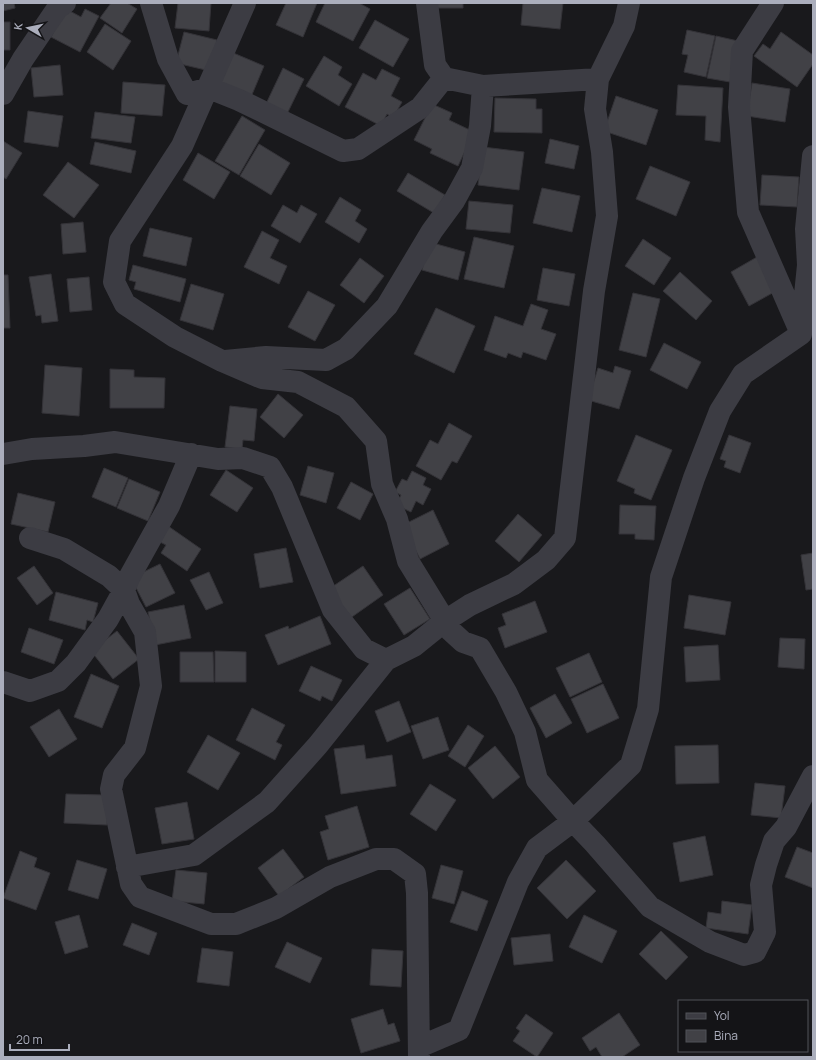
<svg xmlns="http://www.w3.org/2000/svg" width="816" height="1060" font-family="Manrope,sans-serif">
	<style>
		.building { fill: #414146; stroke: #343338 }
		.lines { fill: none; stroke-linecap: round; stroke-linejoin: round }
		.minor { stroke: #3c3c43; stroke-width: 22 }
	</style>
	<rect width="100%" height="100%" fill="#19191c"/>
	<path class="building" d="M3,3H14L15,8L3,11Z
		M111,3H127L137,9L122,33L100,18Z
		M178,3H211L209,31L175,28Z
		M286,3H317L303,37L276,25Z
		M325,3H359L370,9L353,41L316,22Z
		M430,3H463V8H430Z
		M523,3H563L560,29L521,25Z
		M66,9L81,17L85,9L99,16L80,52L51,37Z
		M375,20L409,39L393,67L359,48Z
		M3,22H10V50H3Z
		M105,24L131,41L113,70L87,52Z
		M687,30L715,36L706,77L684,72L688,55L682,54Z
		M184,32L217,40L210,71L176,63Z
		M781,32L813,55V64L797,87L754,56L763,44L770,49Z
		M716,36L738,41L730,82L707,78Z
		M231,52L264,66L251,97L218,84Z
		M324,56L342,67L338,75L352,84L339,106L306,86Z
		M60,65L63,95L34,97L31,68Z
		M283,68L304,79L286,116L265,106Z
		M382,69L400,78L391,96L402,102L393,118L387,114L381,126L345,107L363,73L376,80Z
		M123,82L165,85L162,116L121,113Z
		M752,83L790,89L785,122L747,116Z
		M678,85L723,88L720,142L705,140L706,116L676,115Z
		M616,96L658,110L646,145L604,131Z
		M495,98L536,99V109H542V133L494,132Z
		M432,104L452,113L449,120L474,132L458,166L430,153L432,149L414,140Z
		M28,111L63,116L58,147L24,142Z
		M95,112L135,117L131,143L91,138Z
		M242,116L265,130L239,175L215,161Z
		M550,139L579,146L574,169L545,163Z
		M3,141L22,153L6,179L3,177Z
		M95,142L136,151L131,173L90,164Z
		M259,144L290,163L271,195L240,176Z
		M483,147L524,152L519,190L478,185Z
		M198,153L230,172L214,199L183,180Z
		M68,162L99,185L74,218L43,195Z
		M650,166L690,182L676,216L636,199Z
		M408,173L445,195L434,213L397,191Z
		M762,175L799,177L797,207L760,205Z
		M542,188L580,196L572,232L533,223Z
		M340,197L361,210L355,221L367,229L359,243L325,222Z
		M469,201L513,205L510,233L466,229Z
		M283,205L297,213L301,205L317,214L300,243L271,226Z
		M83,222L86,252L63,254L61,224Z
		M150,228L192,238L186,266L143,256Z
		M262,231L279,240L270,258L287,266L279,284L244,267Z
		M474,237L514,246L504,288L464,279Z
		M643,239L671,258L654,285L625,266Z
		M429,242L465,252L458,280L422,270Z
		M757,257L776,291L749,306L731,272Z
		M360,258L384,276L364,303L340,285Z
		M133,265L186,279L180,302L134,289L136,282L129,280Z
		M543,268L575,274L569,306L537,300Z
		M680,272L712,301L696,320L663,291Z
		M51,274L58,321L42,323L41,315L36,316L29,277Z
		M3,275H8L10,328H3Z
		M89,277L92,310L70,312L67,279Z
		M191,284L224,294L213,330L180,320Z
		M308,291L335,305L315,341L288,327Z
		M633,293L660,299L646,357L619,350Z
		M531,304L548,310L541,329L556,334L546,360L523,352L521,358L508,353L506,358L484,350L495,316L523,326Z
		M436,308L475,326L454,373L414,354Z
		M664,343L701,362L687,389L650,370Z
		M45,365L82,368L79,416L42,413Z
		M615,366L631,371L619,409L588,400L598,368L613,373Z
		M110,369L134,370V377L165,378L164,408H110Z
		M278,394L303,415L284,438L260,417Z
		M230,406L257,409L254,441L243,440L242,449L225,447Z
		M449,423L472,436L457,463L452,461L441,480L416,466L430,440L438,444Z
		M636,435L672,450L651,500L634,493L635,489L617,481Z
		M729,435L751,443L740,473L724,467L726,461L720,459Z
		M308,466L334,473L326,503L300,495Z
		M104,468L128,478L116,507L92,497Z
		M226,470L253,488L237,512L210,495Z
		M412,471L426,478L423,485L431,489L423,505L416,501L411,512L396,505L401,495L395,492L402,479L407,481Z
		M129,479L160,492L148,521L117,508Z
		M351,482L373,494L360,520L337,508Z
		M18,493L55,502L48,532L11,524Z
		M620,505L656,506L654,540L635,539V534H619Z
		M433,510L449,544L420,559L403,525Z
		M518,514L542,535L519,562L495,541Z
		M168,526L201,549L187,571L161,553L166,545L158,541Z
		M286,548L293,582L260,588L254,554Z
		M813,553V589L806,590L801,555Z
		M160,564L175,593L146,607L131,578Z
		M34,566L53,593L37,605L17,578Z
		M363,566L383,595L349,619L329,589Z
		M209,572L223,603L206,610L190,580Z
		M410,588L430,619L404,635L384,604Z
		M56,592L98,603L93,622L87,620L85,630L49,620Z
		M689,595L731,602L725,635L684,628Z
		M535,601L547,632L505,648L498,628L506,625L502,614Z
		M184,605L191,638L155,645L148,612Z
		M320,616L331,644L278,665L265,635L288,626L289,629Z
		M29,628L63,640L54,664L21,652Z
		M117,631L139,659L113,679L91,651Z
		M780,638L805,639L804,669L778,667Z
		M718,645L720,680L686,682L684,647Z
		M215,651L246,652V682H215Z
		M180,652H213L214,682H180Z
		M589,653L602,682L570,697L556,668Z
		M311,666L342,680L332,701L322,696L320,701L299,691Z
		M91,674L119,686L102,728L74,717Z
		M603,684L619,718L587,733L571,699Z
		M555,694L572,723L546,738L530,708Z
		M399,701L411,732L387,742L375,711Z
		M252,708L285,725L276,742L282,745L275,760L236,740Z
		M59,709L77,739L49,757L30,727Z
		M438,717L449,750L423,759L411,726Z
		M468,725L484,736L465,767L448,756Z
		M208,735L240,753L218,790L187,772Z
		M364,745L366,759L392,755L396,786L341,794L334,749Z
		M718,745L719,783L676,784L675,746Z
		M495,746L520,777L493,799L468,768Z
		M755,783L785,786L781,818L751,815Z
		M430,784L456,800L436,831L410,814Z
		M66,794L105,795L108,805L107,825L64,823Z
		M187,802L194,839L162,844L155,808Z
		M357,806L369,847L328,860L320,832L329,829L325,816Z
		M705,836L713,875L680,882L673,843Z
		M797,847L813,853V888L785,877Z
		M283,849L304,877L279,896L258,868Z
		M20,851L37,858L34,867L50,873L36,910L3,898Z
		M77,860L107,869L98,899L68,890Z
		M566,860L596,891L567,919L537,888Z
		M441,865L463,871L454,904L432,898Z
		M176,870L207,873L204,904L172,901Z
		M462,891L488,901L477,931L450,922Z
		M722,901L752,905L748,934L706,928L708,912L721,914Z
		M79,915L88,947L65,954L55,922Z
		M584,915L617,931L602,963L569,947Z
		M132,923L157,933L149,955L123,945Z
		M661,931L688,957L666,980L639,954Z
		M550,934L553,961L514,965L511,938Z
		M287,942L322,958L310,983L275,967Z
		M202,948L233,952L229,986L197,982Z
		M372,949L403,951L401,987L370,985Z
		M383,1009L388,1025L394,1023L400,1041L361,1053L351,1019Z
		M619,1013L640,1045L622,1057H602L596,1047L590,1051L582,1038Z
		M526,1014L553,1033L537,1057L513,1041L520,1031L516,1028Z"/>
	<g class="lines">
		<path class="minor" d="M151,3L168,59L187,94L209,88L239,100L343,151L358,149L420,108L444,78L435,65L427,3
			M245,3L182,146L120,241L114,282L125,304L175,337L222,361L262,378L298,382L346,407L376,441L382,484L397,519L408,561L451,631L463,642L480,648L506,692L525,732L537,780L573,821L631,765L648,709L661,577L694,478L720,411L743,374L801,334L808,265L806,229L813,156
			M773,3L742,51L739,107L748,212L800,331
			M444,78L483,86L598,79
			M3,94L23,59L57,9L65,3
			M225,361L266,357L326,360L346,349L387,306L432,231L454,201L472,168L480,126L483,86
			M3,454L32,449L84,446L115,442L218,459L243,458L270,467L282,487L333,610L364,649L386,660L414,646L445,621L470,605L514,584L546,560L565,538L594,291L607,216L602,152L595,109L598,79L624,26L629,3
			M30,538L64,549L109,576L124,590L130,576L169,506L191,454
			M3,682L30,691L58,681L76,663L108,619L124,590L129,604L145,632L151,686L135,748L114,775L111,789L131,884L140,897L211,924H236L276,908L330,877L376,859H394L415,874L417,893L419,1057
			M127,867L194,855L267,802L318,745L386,660
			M419,1047L459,1030L518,882L537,848L573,821L595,844L650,907L710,942L744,955L755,952L765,932L761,885L766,865L774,841L786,827L813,776"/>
	</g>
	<rect width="816" height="1060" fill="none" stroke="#abaebc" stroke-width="8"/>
	<rect x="678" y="1000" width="130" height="52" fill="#141417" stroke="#505259"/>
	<rect x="686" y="1013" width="20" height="6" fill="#3c3c43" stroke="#505259"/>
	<text x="714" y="1020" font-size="12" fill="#abaebc">Yol</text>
	<rect x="686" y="1030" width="20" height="12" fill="#414146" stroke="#505259"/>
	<text x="714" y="1040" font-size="12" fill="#abaebc">Bina</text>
	<g transform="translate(28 28) rotate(279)" stroke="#141417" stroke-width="3" paint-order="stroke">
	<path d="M0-3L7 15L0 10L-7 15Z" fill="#abaebc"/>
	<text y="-6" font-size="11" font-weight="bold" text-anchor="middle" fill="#abaebc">K</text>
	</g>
	<path d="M10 1044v6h59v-6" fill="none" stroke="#abaebc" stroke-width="2"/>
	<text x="16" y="1044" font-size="12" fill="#abaebc" stroke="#141417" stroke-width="3" paint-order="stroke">20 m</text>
</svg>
